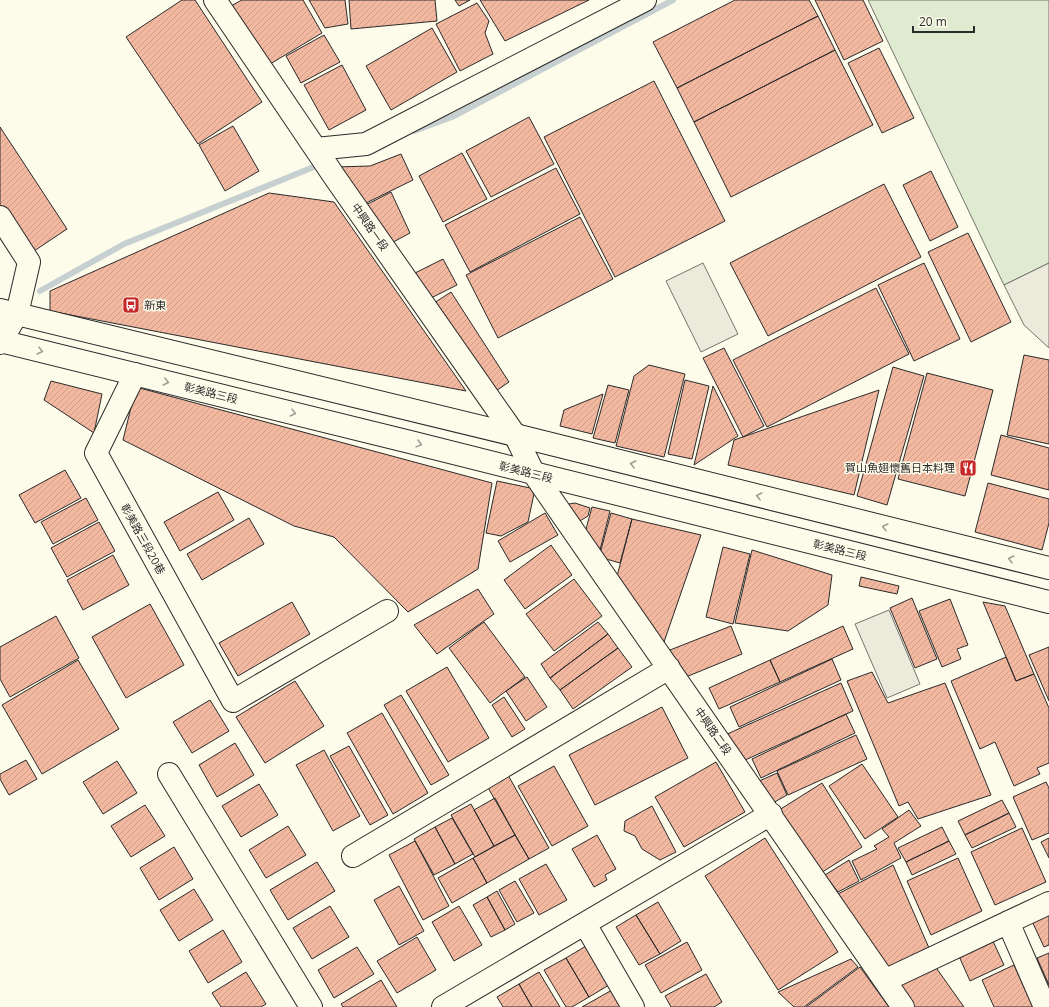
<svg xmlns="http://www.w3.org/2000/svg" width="1049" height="1007" font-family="'Open Sans','Noto Sans TC',sans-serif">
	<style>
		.grass { fill: #deebd1; stroke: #74746e }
		.parking { fill: #eceadb; stroke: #74746e }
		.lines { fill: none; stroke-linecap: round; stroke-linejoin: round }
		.stream { stroke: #c7d0d0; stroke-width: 6 }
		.building { fill: url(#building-hatch); stroke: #2b2b2b }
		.minor-casing { stroke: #2b2b2b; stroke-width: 24 }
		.major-casing { stroke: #2b2b2b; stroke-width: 24 }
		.minor { stroke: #fdfbea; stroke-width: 22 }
		.major { stroke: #fdfbea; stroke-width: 22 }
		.oneway { stroke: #9e9d94 }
		.labels { text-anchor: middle; stroke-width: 3; stroke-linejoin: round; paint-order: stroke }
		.street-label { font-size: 11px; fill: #2b2b2b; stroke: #fdfbea }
		.poi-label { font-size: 11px; fill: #2b2b2b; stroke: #fdfbea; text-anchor: start }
	</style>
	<defs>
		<pattern id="building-hatch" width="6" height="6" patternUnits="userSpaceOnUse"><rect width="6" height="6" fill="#f2b8a0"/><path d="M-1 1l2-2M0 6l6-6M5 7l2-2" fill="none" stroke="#d09e8a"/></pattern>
	</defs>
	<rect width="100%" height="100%" fill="#fdfbea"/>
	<path class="grass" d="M868,0H1049V263L1004,285Z"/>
	<path class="parking" d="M703,263L738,334L701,352L666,281Z
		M1049,263V348L1024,325L1004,285Z
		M889,610L920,684L887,698L855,624Z"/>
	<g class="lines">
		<path class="stream" d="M414,131L452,117L673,0
			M40,291L124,244L321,164"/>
	</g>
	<path class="building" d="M182,0H195L262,102L198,144L126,37Z
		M242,0H303L322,33L265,67L229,7Z
		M309,0H345L348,24L325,28Z
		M349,0H435L437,21L351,29Z
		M455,0H470L459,6Z
		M480,0H589L505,41Z
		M735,0H809L818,16L677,88L653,42Z
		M815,0H863L883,41L844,60Z
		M477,3L489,21L485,33L493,54L460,71L436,24Z
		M818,16L835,50L694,122L677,88Z
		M432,28L457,72L391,110L366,66Z
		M324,35L340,62L301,83L286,56Z
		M879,48L914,118L882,133L848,63Z
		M835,50L873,125L731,197L694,122Z
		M342,65L366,110L329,130L304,85Z
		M654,81L725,221L615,277L544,137Z
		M529,117L554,164L491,197L466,151Z
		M233,126L259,171L225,191L199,145Z
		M0,127L67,229L31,253L0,206Z
		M462,153L487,199L443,222L419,176Z
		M401,154L413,180L360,206L335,167L370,166Z
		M556,168L580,214L470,272L445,225Z
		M931,171L958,227L930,241L903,185Z
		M884,184L921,257L768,336L730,263Z
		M391,192L410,233L386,246L360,208Z
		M269,193L334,202L466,391L50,311V291Z
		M580,217L613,279L498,338L466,275Z
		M968,233L1011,322L971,342L928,252Z
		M443,259L457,285L429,299L415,273Z
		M924,263L960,339L914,361L878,285Z
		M876,288L909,354L767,427L733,360Z
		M451,292L509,382L490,395L431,305Z
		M724,348L764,426L743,437L703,358Z
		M1024,355L1049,360V444L1007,435Z
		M649,365L685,374L664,457L616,446L634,376Z
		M893,367L924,376L887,505L857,496Z
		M927,373L993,390L965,496L898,479Z
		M685,380L709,386L692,459L668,454Z
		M51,381L102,394L94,433L44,400Z
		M608,385L629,390L615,443L593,438Z
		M713,386L738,436L694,465Z
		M136,387L492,483L478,569L408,612L334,537L294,526L123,440Z
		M879,390L854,495L728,465L734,440Z
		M603,394L592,434L560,426L564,410Z
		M1001,435L1049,448V490L991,475Z
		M65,470L81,498L35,523L19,495Z
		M497,481L535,489L528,522L501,536L486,533Z
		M988,483L1049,499V523L1042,550L975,532Z
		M218,492L234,520L180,551L164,522Z
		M86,498L98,520L53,544L41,522Z
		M575,503L590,508L588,516L575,524L563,505Z
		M592,507L610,511L598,558L583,540Z
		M545,513L558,535L510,562L498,541Z
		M611,513L632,519L620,563L599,557Z
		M249,518L264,544L202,580L187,554Z
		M632,519L701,535L664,642L615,584Z
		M99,522L115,551L67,577L51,548Z
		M551,545L572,575L525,609L504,580Z
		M723,547L750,554L733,624L706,617Z
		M752,550L832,575L828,605L788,631L735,623Z
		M113,555L129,585L83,610L67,580Z
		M861,577L899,586L897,594L859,586Z
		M574,579L602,616L554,651L526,614Z
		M478,589L494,614L437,654L414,625Z
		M912,598L937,659L915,668L890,608Z
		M950,599L968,645L957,649L961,659L942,667L919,611Z
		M292,602L310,634L238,676L219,643Z
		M983,602L1005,606L1034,674L1016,681Z
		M150,604L184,665L126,698L92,637Z
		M56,616L79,658L10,697L0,679V647Z
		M484,622L525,677L490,703L449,648Z
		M598,622L608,634L550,678L541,664Z
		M731,626L742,654L681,679L670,650Z
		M843,626L853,649L780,682L770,660Z
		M608,634L618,648L560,690L550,678Z
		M1049,647V701L1029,655Z
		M618,648L632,667L573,709L560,690Z
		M1006,657L1016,681L1034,674L1049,708V763L1037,768L1040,774L1014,786L995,742L980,749L951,681Z
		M832,659L841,680L739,727L730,707Z
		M78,660L119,729L42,774L2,705Z
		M770,660L780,682L719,709L709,688Z
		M447,667L489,738L448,762L406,691Z
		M872,672L888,703L945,683L991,795L918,819L908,802L899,806L847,681Z
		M527,677L547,707L526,721L506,691Z
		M295,681L324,726L265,763L236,717Z
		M841,683L853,711L743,761L725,735Z
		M401,695L449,775L431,785L384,705Z
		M504,697L525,729L512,737L492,705Z
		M210,700L229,731L192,753L173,722Z
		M662,707L688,758L595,805L569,755Z
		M382,713L428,793L393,814L347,733Z
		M846,714L855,733L761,778L752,759Z
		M856,735L867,759L788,795L777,771Z
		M235,743L254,775L217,797L199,765Z
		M349,746L388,815L370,825L330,756Z
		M324,750L360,816L333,831L296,765Z
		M26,760L37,779L9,795L0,779V774Z
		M117,761L137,793L103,814L83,782Z
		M716,762L745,812L684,847L655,797Z
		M862,764L898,817L865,839L829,786Z
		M554,766L588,826L552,846L518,786Z
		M777,773L787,795L771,804L757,782Z
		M508,775L549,848L529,859L487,786Z
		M1046,782L1049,788V833L1032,840L1013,797Z
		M822,783L862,847L816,876L776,812Z
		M259,784L278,815L241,837L222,806Z
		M495,798L515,835L494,846L474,810Z
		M1002,800L1009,813L965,835L958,821Z
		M471,804L494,846L475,857L451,815Z
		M145,805L165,836L131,857L111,826Z
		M652,806L676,852L660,860L642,849L635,836L624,831L625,821Z
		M909,810L921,826L894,843L901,858L861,880L852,861L877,849L874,846L889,837L882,829Z
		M1009,813L1016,827L972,848L965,835Z
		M452,818L473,854L455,864L435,827Z
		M288,826L306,855L266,878L249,850Z
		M435,827L455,864L434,875L414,839Z
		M942,827L949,841L906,862L898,848Z
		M1022,828L1046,882L995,905L971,852Z
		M515,835L529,859L487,883L473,858Z
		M597,835L616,869L605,875L607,880L594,887L572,849Z
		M765,838L838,952L778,990L705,876Z
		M1049,838V858L1041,842Z
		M415,841L449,906L423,920L389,855Z
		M949,841L956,854L912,875L906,862Z
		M174,847L193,879L159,900L140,868Z
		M473,858L487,883L452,903L438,878Z
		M958,858L982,911L931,935L907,881Z
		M849,860L859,881L838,892L825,875Z
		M317,862L335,891L288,920L270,890Z
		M546,864L567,900L539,915L519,879Z
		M893,865L929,948L886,969L836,895Z
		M515,881L534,913L517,922L499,890Z
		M399,886L424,931L399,945L374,900Z
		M194,889L213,920L179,941L160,910Z
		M497,891L515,924L505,930L487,897Z
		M487,897L505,930L491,937L473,905Z
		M658,902L681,941L660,954L636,915Z
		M330,906L349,937L312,959L293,928Z
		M459,906L482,945L454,961L432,922Z
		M1049,911V945L1044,947L1031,919Z
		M636,915L660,954L639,965L616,927Z
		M223,930L242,962L208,983L189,951Z
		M417,937L436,970L397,993L377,961Z
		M992,939L1004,965L970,981L958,954Z
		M687,942L702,970L661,993L645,965Z
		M586,946L609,985L589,997L566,958Z
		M357,947L374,974L334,998L318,970Z
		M1049,953V985L1037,958Z
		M566,958L589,997L572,1007H566L544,970Z
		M851,959L858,967L804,1007H794L778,992Z
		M932,962L964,1007H909L895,988Z
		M1014,965L1033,1007H994L982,980Z
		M860,967L889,1007H806Z
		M246,972L266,1004L261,1007H221L212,993Z
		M539,972L560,1007H532L519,984Z
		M706,974L722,1002L714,1007H671L665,996Z
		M381,980L397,1007H343L341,1004Z
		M519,984L532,1007H503L497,997Z
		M612,990L621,1007H582Z"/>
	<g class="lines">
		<g class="minor-casing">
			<path id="minor" d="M215,0L336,179L515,435L534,474L903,1007
				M316,149L366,144L645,0
				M0,217L29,262L17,314L0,343
				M135,374L96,453L233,701L387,611
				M169,774L311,1007
				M353,856L669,668
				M1008,922L1045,1007
				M585,924L633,1007
				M886,980L1049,903
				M443,1007L771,814"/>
		</g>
		<g class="major-casing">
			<path id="major" d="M0,310L515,435L1049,568
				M0,341L410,442L1049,602"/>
		</g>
		<use href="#minor" class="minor"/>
		<use href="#major" class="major"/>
	</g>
	<defs><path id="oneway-chevron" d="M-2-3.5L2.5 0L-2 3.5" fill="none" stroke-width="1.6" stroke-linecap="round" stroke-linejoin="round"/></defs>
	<g class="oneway">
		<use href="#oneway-chevron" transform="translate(40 351) rotate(14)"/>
		<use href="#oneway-chevron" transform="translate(166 382) rotate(14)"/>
		<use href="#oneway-chevron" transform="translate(293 413) rotate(14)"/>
		<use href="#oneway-chevron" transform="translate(419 444) rotate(15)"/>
		<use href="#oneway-chevron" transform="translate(633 464) rotate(-166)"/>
		<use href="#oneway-chevron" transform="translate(759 496) rotate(-166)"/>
		<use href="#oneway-chevron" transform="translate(885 527) rotate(-166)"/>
		<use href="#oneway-chevron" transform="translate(1011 559) rotate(-166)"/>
	</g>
	<defs>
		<g id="bus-square" transform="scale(0.9)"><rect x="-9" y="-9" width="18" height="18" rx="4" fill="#c62828" stroke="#fdfbea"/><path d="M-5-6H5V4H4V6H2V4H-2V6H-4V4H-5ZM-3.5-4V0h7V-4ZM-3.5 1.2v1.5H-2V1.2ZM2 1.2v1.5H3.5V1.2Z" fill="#fff"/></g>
		<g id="restaurant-square" transform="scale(0.9)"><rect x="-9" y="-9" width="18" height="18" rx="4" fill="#c62828" stroke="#fdfbea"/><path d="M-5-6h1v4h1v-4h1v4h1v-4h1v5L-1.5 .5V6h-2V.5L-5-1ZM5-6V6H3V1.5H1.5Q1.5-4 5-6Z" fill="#fff"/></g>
	</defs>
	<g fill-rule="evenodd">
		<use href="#bus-square" x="131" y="305"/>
		<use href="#restaurant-square" x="968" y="468"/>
	</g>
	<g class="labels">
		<g class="street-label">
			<text transform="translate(370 227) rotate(55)" y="4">中興路一段</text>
			<text transform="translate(211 393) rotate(14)" y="4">彰美路三段</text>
			<text transform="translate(526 472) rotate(14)" y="4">彰美路三段</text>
			<text transform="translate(143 539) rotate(61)" y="4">彰美路三段20巷</text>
			<text transform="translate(840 550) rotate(14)" y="4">彰美路三段</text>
			<text transform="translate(713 731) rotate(55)" y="4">中興路二段</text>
		</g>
		<g class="poi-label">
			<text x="144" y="309">新東</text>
			<text x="955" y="472" text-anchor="end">賀山魚翅懷舊日本料理</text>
		</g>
	</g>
	<path d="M913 26v6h61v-6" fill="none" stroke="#2b2b2b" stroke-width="2"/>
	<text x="919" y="26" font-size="12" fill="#2b2b2b" stroke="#fdfbea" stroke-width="3" paint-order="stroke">20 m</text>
</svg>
